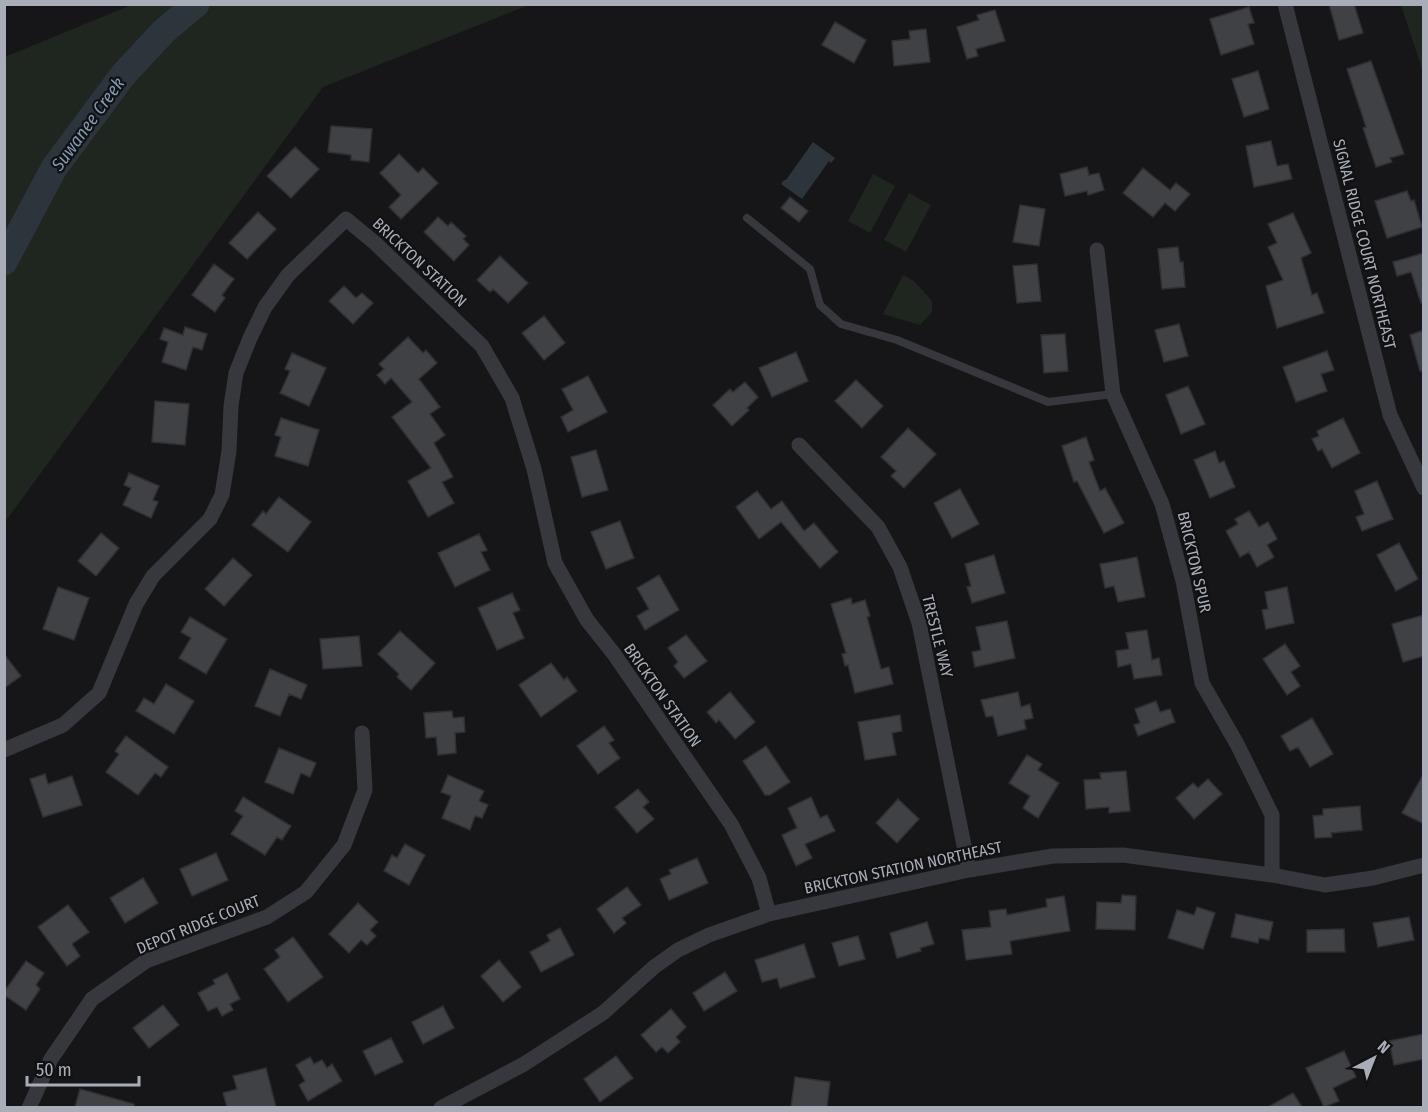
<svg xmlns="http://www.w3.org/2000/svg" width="1428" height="1112" font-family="'Fira Sans Condensed',sans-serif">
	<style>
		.green { fill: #1e261f }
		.water { fill: #2c353c }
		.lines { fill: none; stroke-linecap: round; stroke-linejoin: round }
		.river { stroke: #2c353c; stroke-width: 27 }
		.building { fill: #404145; stroke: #303034; stroke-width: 1.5 }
		.lane { stroke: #37383d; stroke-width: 8 }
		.street { stroke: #37383d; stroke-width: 15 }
		.labels { text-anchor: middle; stroke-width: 4.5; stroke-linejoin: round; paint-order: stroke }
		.street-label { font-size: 16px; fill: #a8adb8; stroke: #111113 }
		.water-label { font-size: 18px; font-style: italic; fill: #7f9bb3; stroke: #111113 }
	</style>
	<rect width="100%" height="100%" fill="#161618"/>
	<path class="green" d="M131,5H529L323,87L5,522V57Z
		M1401,5H1423V72Z
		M873,174L895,186L870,233L848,221Z
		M909,193L931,205L906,252L884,240Z
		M903,275L914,281L932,301V312L920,325L883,314Z"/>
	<path class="water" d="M813,142L835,158L831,163L829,161L802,199L781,184L784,180H786Z"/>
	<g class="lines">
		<path class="river" d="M4,262L54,168L123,75L164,31L196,4"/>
	</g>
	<path class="building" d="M1329,4H1354L1363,33L1339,40Z
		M1249,7L1254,23L1248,24L1254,44L1221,55L1210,19Z
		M995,10L1005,41L976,49L978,56L967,59L957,27L979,20L977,15Z
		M835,22L866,40L854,63L822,45Z
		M926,29L930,62L894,66L892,41L910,39L909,31Z
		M1371,61L1404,154L1390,158L1392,162L1376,167L1363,128L1366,127L1347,69Z
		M1258,71L1269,109L1244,117L1232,79Z
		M331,126L372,129L369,162L351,160V155L328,152Z
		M1271,141L1277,166L1288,164L1292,179L1254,187L1246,146Z
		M295,147L319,169L291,198L267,176Z
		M399,154L418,173L423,168L438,183L401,219L389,207L401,195L380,173Z
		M1087,167L1089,175L1099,173L1104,190L1088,195L1087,191L1065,196L1060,174Z
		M1143,168L1170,190L1176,183L1190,194L1175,211L1165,203L1153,217L1123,193Z
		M1407,191L1411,201L1414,200L1422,227L1387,238L1375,201Z
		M790,197L808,211L799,222L781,208Z
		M1020,205L1045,209L1039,246L1013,242Z
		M258,212L276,229L247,259L229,243Z
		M1293,213L1311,253L1301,258L1312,295L1317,293L1324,313L1277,328L1266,286L1283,280L1268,247L1277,243L1268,224Z
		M438,217L448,226L451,222L466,236L463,239L469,245L454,261L424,232Z
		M1178,247L1180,262H1183L1185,287L1162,289L1158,249Z
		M1424,253V302L1421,303L1411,272L1397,276L1393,262Z
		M500,256L528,283L508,303L493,289L490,292L477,280Z
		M214,264L234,279L222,295L225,298L215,312L192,295Z
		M1037,264L1041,301L1017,303L1013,266Z
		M344,286L356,298L362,293L373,303L353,324L329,301Z
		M544,316L565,343L544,360L522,333Z
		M1179,324L1188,356L1164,362L1155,330Z
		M185,327L207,334L202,350L193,347L186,370L162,362L168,342L160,339L164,328L183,335Z
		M1424,330V371H1420L1410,335Z
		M1065,334L1068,371L1044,373L1041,335Z
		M408,337L423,353L426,350L437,363L419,379L440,407L430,414L445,435L434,443L453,477L442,482L454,503L428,517L408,481L431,468L392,417L412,402L391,378L385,384L377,375L384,369L379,364Z
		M1327,351L1334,370L1321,374L1327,391L1296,402L1283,367Z
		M796,352L808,381L772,397L759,368Z
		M292,353L326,368L309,406L280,393L290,371L285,369Z
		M588,376L607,412L568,432L561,417L573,410L562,389Z
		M856,380L883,406L862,428L835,401Z
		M745,382L758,397L747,408L749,410L732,426L713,405L730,389L733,392Z
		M1188,386L1205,424L1181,434L1166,395Z
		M155,401L189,404L185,445L152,442Z
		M281,418L319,430L308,466L275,456L281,437L275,435Z
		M1343,418L1360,453L1332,468L1322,449L1318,451L1312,439L1319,436L1317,431Z
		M908,428L936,454L904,488L891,476L896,471L881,457Z
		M1086,437L1094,460L1089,462L1100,491L1105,488L1124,523L1104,533L1077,481L1074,482L1062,446Z
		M596,450L608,490L582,497L571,457Z
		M1215,451L1219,463L1224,461L1235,487L1210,498L1194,460Z
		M129,473L159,486L153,500L158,502L151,518L123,505L131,488L124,485Z
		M1377,481L1393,519L1362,531L1356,517L1364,514L1355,491Z
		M960,489L979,524L952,538L934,503Z
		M757,491L771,509L782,501L804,531L814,523L838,552L820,568L781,522L759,539L736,507Z
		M279,497L311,522L288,552L252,525L263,511L266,514Z
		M1249,511L1259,527L1268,522L1277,539L1267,545L1274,557L1257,567L1249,552L1240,557L1226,531L1238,524L1235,519Z
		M620,521L634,558L606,569L591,532Z
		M101,533L119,548L96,576L78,561Z
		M479,534L487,550L481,552L490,570L455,587L438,553Z
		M1399,543L1418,579L1396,591L1377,555Z
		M994,555L1005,593L972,603L967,587L971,586L965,564Z
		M1137,557L1145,597L1118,602L1114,586L1105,588L1100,564Z
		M233,558L252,575L224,606L205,589Z
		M659,575L679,610L645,630L637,616L649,609L637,588Z
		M58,587L89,598L74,640L43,629Z
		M1287,587L1294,623L1266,629L1262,610L1268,609L1265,592Z
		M512,593L520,610L513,613L524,638L497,650L478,608Z
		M851,598L852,604L865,600L870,616L867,617L881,669L889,667L893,684L855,693L848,665L845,666L842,654L846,653L831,604Z
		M1424,615V656L1403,662L1392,624Z
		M190,617L227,639L206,674L179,658L191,638L181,632Z
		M1007,621L1015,658L975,667L972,652L981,650L976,627Z
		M1147,630L1152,660L1159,658L1162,675L1134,679L1131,664L1118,667L1116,651L1129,649L1126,633Z
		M400,631L435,663L411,690L397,677L399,674L378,654Z
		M686,635L707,661L684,678L674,666L678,662L668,648Z
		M359,636L362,666L323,669L320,639Z
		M1285,644L1300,666L1291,672L1300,686L1287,695L1263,659Z
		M4,654L21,676L4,688Z
		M551,663L564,680L567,677L577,691L541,717L519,685Z
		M270,669L307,685L301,699L289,694L280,716L255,706Z
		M166,684L194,701L174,734L136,711L144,698L154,704Z
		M730,692L755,722L735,739L719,720L716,723L707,712Z
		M1018,692L1021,707L1030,704L1033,718L1024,720L1026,729L998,736L993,716L986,717L981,700Z
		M1156,701L1160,712L1170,709L1175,722L1138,736L1134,725L1140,723L1135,709Z
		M452,711L453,718L464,717L465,732L455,733L456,753L438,755L436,737L426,738L424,713Z
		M900,715L902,731L892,733L896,755L865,760L858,722Z
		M1312,718L1333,754L1310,767L1298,747L1290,751L1281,736Z
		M604,726L614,740L609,743L620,758L598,774L577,746Z
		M126,736L168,767L161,777L155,773L138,795L106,772L119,754L115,751Z
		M766,746L790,782L770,795H765L743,761Z
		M279,748L316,763L310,777L301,773L293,794L265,782Z
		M1027,755L1042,764L1038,770L1059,783L1038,818L1023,808L1030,796L1009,783Z
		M1126,771L1130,811L1109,813V807L1086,809L1084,780L1101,779L1100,773Z
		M1424,773V824L1402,813Z
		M45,774L48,784L72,776L82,805L43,817L30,779Z
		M448,775L484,791L479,801L488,805L482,818L475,816L470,830L442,818L451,796L441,792Z
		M1208,779L1222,794L1194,819L1176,798L1193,783L1198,788Z
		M638,789L649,802L643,807L654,819L637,833L615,807Z
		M243,797L291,826L282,840L277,837L265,855L231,834L243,816L235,811Z
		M811,797L820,818L827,815L835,831L805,844L812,858L796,866L782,835L797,828L788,808Z
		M898,799L919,819L897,843L876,823Z
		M1360,806L1362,830L1331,833L1332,837L1315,838L1313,816L1323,815V809Z
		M405,844L425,855L409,885L384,871L392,855L397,858Z
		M216,853L228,880L192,896L180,869Z
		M697,858L708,883L669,900L660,879L671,874L669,870Z
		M143,878L158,903L125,923L110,898Z
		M627,887L641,905L622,918L626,923L614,933L597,909Z
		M1122,895L1136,896L1135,930L1096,929L1097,902L1121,903Z
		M1064,896L1070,931L1010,941L1012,954L966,960L962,930L991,927L989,911L1006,909L1007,915L1047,907L1046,899Z
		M358,903L378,922L370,930L376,936L367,945L361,940L349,953L329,934Z
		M68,905L89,932L72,944L80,956L67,966L38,927Z
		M1197,907L1215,913L1203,949L1168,938L1177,910L1194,915Z
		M1236,914L1273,922L1269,940L1259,938L1258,943L1231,937Z
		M1409,917L1414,940L1378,947L1373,923Z
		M927,922L934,944L920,948L921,951L897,958L890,933Z
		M560,928L574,955L541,972L530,952L550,941L547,935Z
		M1344,929L1345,952H1307V930Z
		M858,936L865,959L839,966L832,943Z
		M293,937L323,977L288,1002L264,969L280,957L275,950Z
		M804,944L815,977L780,988L777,978L762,982L755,960Z
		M499,960L521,987L503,1002L481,976Z
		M26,961L44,973L36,985L40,989L26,1010L4,995V992Z
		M725,972L737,991L704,1011L693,993Z
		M227,973L240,999L230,1004L233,1010L222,1016L217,1007L208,1011L198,993L215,984L213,980Z
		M163,1005L179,1025L149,1048L133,1028Z
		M443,1006L454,1028L423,1044L412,1022Z
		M671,1009L686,1027L676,1037L680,1042L668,1053L662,1047L656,1052L641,1035Z
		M1424,1034V1059L1394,1065L1389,1041Z
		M391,1038L403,1062L375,1075L363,1051Z
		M1344,1051L1356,1077L1333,1088L1339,1101L1324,1107L1306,1068Z
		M616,1056L633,1078L600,1102L584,1079Z
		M310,1057L314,1064L322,1060L327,1068L332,1064L342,1081L308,1101L299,1085L305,1081L296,1065Z
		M266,1068L276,1107H227L223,1093L237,1089L233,1076Z
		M795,1077L830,1082L827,1107H791Z
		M80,1089L134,1104V1107H75Z
		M1293,1093L1302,1107H1268Z"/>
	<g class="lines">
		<path class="lane" d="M747,218L810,269L820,305L841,324L897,340L1048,402L1113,394"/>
		<path class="street" d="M1285,4L1390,415L1424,488
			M1097,250L1113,394L1162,504L1183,581L1202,683L1237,744L1272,815V875
			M799,445L878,527L900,567L919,623L969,870
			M4,750L63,725L99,693L136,604L153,576L210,519L222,495L229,451L231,406L236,373L250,338L265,307L288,275L346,219L375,243L482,346L512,398L534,469L555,563L587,620L614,654L731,824L759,878L769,914
			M29,1108L51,1059L92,999L146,961L267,917L306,892L344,845L365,790L362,733
			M441,1108L524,1064L603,1013L654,967L678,950L709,935L769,914L969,870L1053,856L1123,855L1272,875L1325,885L1373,878L1424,865"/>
	</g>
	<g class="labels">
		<g class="street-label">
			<text transform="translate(1365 244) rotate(76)" y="6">SIGNAL RIDGE COURT NORTHEAST</text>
			<text transform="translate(420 262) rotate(43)" y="6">BRICKTON STATION</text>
			<text transform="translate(1195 562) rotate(77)" y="6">BRICKTON SPUR</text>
			<text transform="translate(938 636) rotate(76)" y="6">TRESTLE WAY</text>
			<text transform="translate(663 695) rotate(55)" y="6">BRICKTON STATION</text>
			<text transform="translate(903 867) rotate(-12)" y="6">BRICKTON STATION NORTHEAST</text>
			<text transform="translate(198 924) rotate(-22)" y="6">DEPOT RIDGE COURT</text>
		</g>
		<g class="water-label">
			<text transform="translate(88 124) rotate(-54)" y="6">Suwanee Creek</text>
		</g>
	</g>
	<rect width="1428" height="1112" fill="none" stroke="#a8adb8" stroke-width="12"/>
	<g transform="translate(1374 1058) rotate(42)" stroke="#111113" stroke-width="4.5" paint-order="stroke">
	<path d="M0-4.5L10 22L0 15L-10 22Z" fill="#a8adb8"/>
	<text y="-9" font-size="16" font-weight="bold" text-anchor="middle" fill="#a8adb8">N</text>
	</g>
	<path d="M27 1076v9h112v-9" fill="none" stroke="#a8adb8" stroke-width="3"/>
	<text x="36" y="1076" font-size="18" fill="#a8adb8" stroke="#111113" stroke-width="4.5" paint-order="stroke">50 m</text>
</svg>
